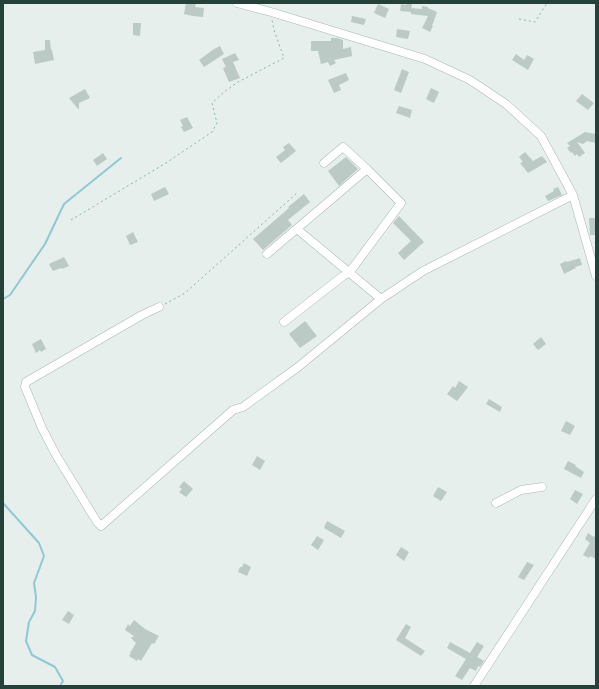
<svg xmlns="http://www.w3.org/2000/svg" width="599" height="689" font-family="'Space Grotesk',sans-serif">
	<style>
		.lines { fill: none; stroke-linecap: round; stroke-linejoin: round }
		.stream { stroke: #8ec9d4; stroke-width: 2 }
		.building { fill: #bbcac4 }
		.minor-casing { stroke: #a8b8b2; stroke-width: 9 }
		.path { stroke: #86b3a5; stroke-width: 1; stroke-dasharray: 2 3; stroke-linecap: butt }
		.minor { stroke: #fff; stroke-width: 8 }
	</style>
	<rect width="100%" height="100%" fill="#e6efeb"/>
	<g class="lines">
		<path class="stream" d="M3,299L10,295L45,244L64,204L121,158
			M3,503L39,543L44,556L34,583L36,597L35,611L29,622L26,641L32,655L55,667L63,681L60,686"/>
	</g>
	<path class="building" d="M186,3H196L195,7L204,8L203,17L193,16L184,14Z
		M406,3H412L411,12L400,11L401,4L406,5Z
		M378,4L389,9L385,18L374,13Z
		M422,6L428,7V8L437,12L432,26H433L430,32L422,28L428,16L411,14V8L422,9Z
		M352,16L366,19L364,25L351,22Z
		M133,23H141L140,36L133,35Z
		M397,29L410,31L408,39L396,37Z
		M331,38H337L343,40V49L351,47L352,56L334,60L336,63L330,66L328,62L321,64L318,51H311V41H331Z
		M45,40H50L51,50H52L54,60L35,64L33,52L45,50Z
		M220,46L224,54L204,67L199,60L214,49Z
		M235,53L239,60L233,62L240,78L229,82L223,68L226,67L222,59Z
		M516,54L524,60L527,55L534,59L528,70L512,60Z
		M402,69L409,72L401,93L394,90Z
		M346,73L349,80L339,85L341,90L334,93L328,80Z
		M431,88L439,92L434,103L426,99Z
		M85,89L90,98L79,103V110L69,98Z
		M582,94L594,103L588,110L576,101Z
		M399,106L412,110L410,118L396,113Z
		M187,117L193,128L184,132L181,127L183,126L180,120Z
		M585,132L596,134V143L587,141L583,144L577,142L585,153L579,157L577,154L575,156L572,152L571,153L567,148L570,146L567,143Z
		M289,143L296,151L281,163L276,157L285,150L283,147Z
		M525,152L533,161L542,156L547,162L528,173L520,163L523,162L519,157Z
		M103,153L107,159L97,166L93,160Z
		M346,157L358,169L339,186L328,171Z
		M165,187L169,194L154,201L151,194Z
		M558,187L562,195L548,201L545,196L554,191L553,189Z
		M304,194L310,202L288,220L292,225L263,250L253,239L289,208L288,207Z
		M399,216L424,242L404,260L398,253L411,241L393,223Z
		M589,218H596V235H590Z
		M133,232L138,242L130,245L126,236Z
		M64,257L69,266L62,269L61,268L53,271L49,264Z
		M580,258L582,265L575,267L576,268L564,274L560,264L566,261L567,262Z
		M305,321L317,336L300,348L289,334Z
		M541,337L546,344L538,350L533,344Z
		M41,339L46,349L41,352L40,350L36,353L32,344Z
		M459,381L468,387L457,401L447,394L453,386L455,388Z
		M489,399L502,407L500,412L486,404Z
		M566,421L575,426L570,435L561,431Z
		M257,456L265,461L260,470L252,465Z
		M568,461L576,465L575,466L584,472L581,478L564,469Z
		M184,481L193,489L186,497L179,492L182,489L179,487Z
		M438,487L447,492L441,501L433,496Z
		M575,490L583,494L577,504L570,499Z
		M327,521L345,531L341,538L324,528Z
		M588,533L594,537L596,533V559L590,556L589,558L583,555L590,543L585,539Z
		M317,536L324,540L318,550L311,545Z
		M401,547L409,552L404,561L396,555Z
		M527,562L534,565L524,580L518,577Z
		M244,563L251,567L247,576L238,572L240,567H242Z
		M68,611L74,615L69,624L62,620Z
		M134,620L145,629L159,636L154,644L152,643L141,661L138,659L137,661L129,656L131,653H130L136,643L131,638L134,636L125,630L128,624L130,626Z
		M406,624L411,627L405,638L425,651L421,656L396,640Z
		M450,642L470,653L477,642L484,646L477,657L484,661L480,667L478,666L476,671L470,668L462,680L455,676L466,659L447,648Z"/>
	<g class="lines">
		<g class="minor-casing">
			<path id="minor" d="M237,3L271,12L425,59L470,80L506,104L541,136L573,195L596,276
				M297,229L381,299
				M267,254L367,169
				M159,307L142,315L26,382L25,387L42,428L56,455L97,522L101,526L233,410L243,407L298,367L381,299L423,271L573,195
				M284,322L343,276L349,273L401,203L367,169L343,147L324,163
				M496,503L521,490L542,487
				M474,686L596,499"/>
		</g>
		<path class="path" d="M591,3L596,6
			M519,19L535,22L547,3
			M71,220L166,163L212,132L217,123L212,103L224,92L238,82L284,58L274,30L272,20
			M165,304L185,293L297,193"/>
		<use href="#minor" class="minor"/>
	</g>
	<rect width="599" height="689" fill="none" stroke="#24423a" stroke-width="8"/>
</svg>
